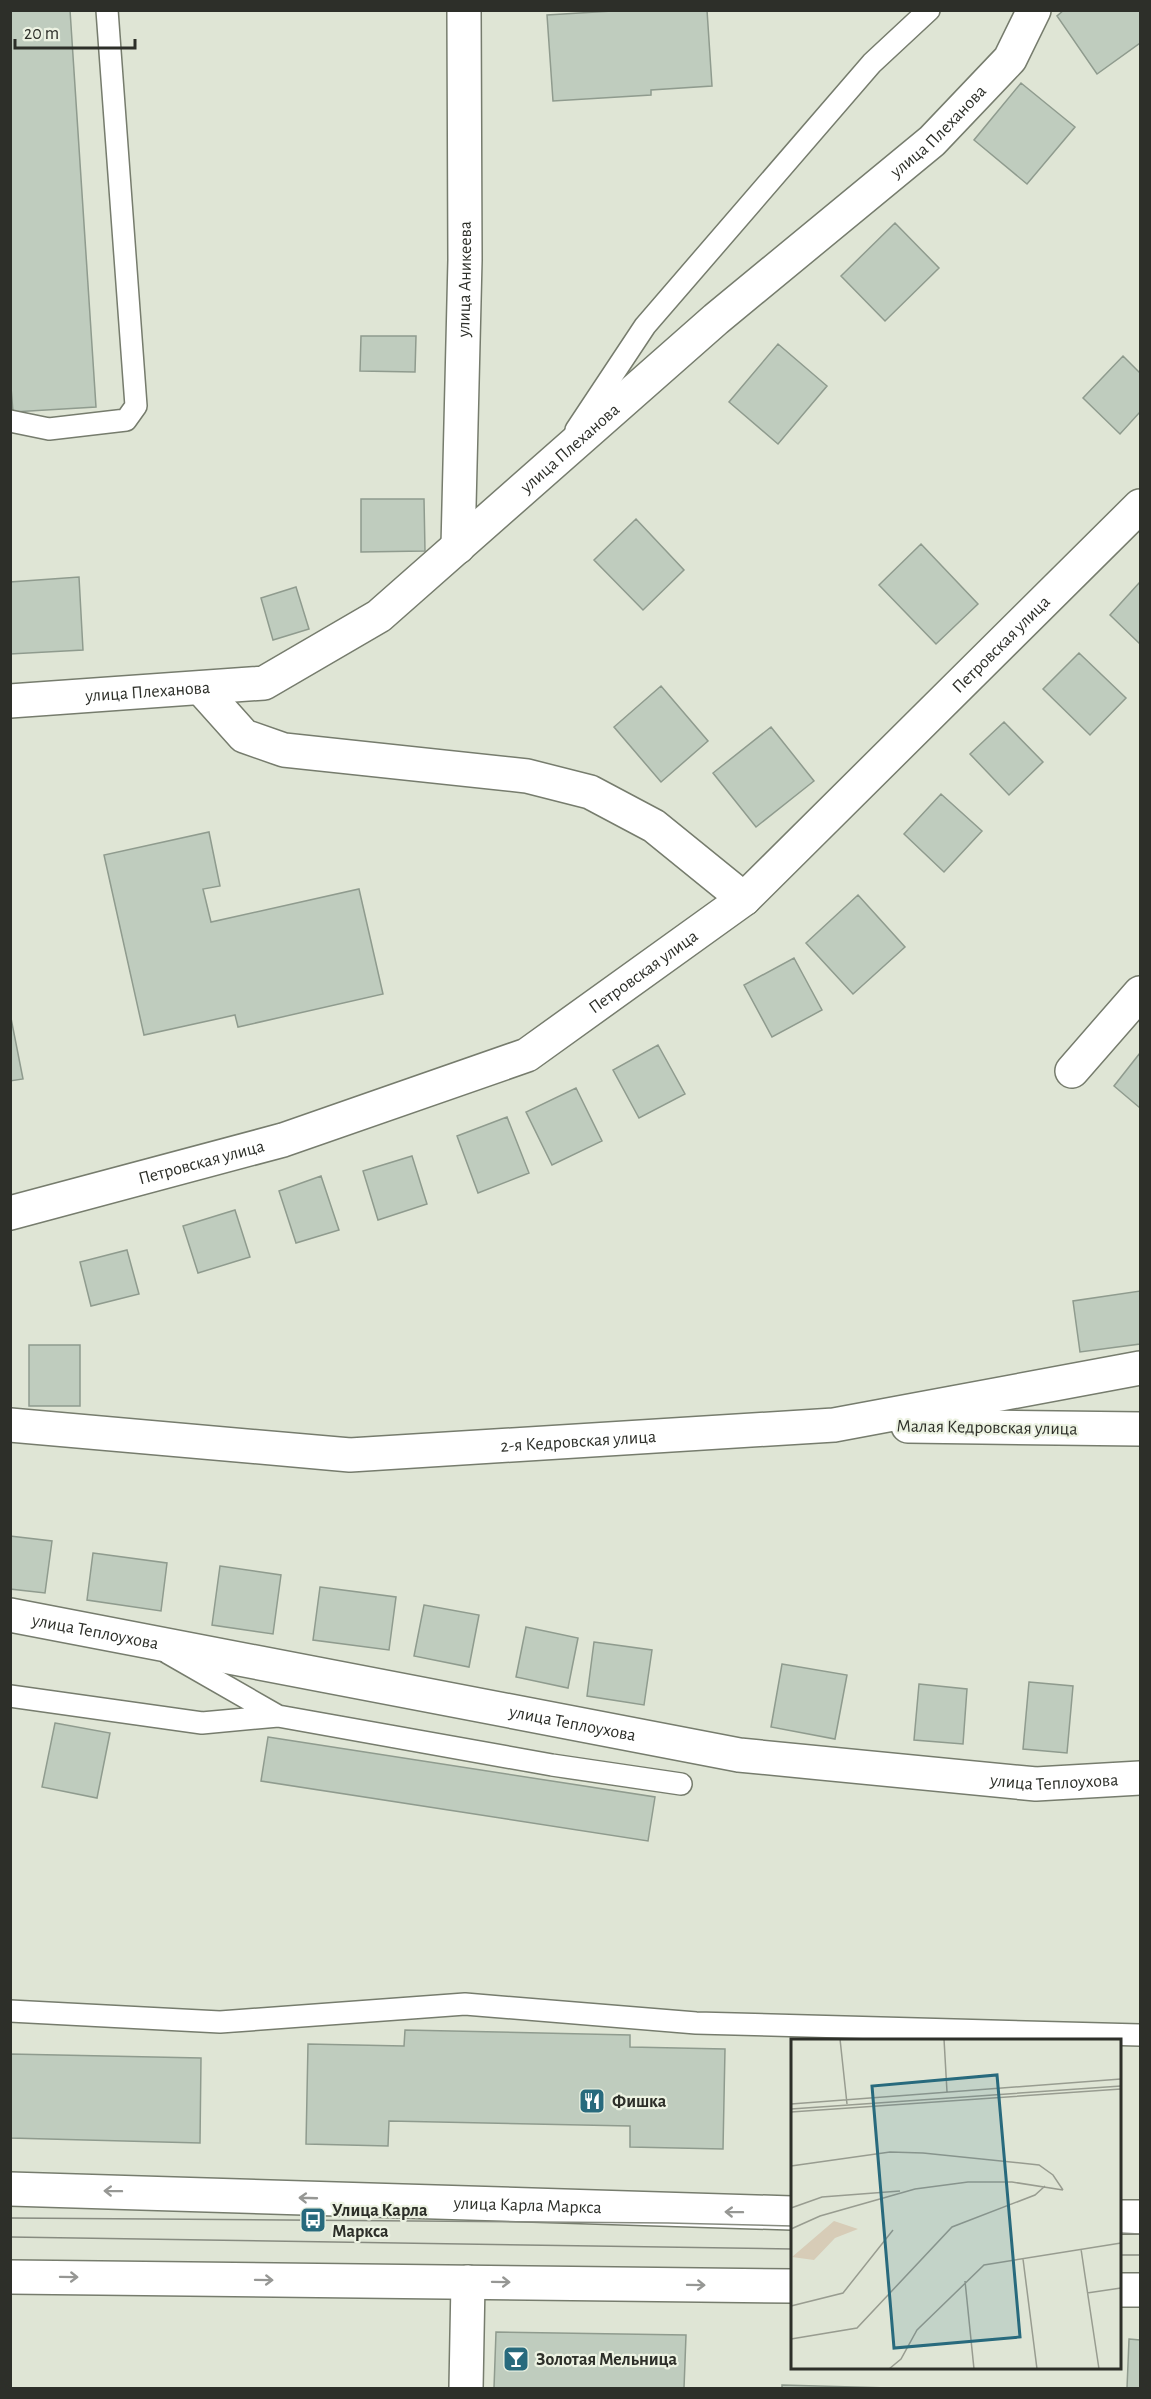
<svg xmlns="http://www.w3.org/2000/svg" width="1151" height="2399" font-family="'Alegreya Sans',sans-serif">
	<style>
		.building { fill: #bfccbe; stroke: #8f9b8e; stroke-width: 1.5 }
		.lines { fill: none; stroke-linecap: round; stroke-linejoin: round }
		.lane-casing { stroke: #767c6d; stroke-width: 24 }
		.street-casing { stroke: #767c6d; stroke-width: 36 }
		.secondary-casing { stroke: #767c6d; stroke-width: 36 }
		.lane { stroke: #fff; stroke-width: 21 }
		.street { stroke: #fff; stroke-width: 33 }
		.secondary { stroke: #fff; stroke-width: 33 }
		.tram { stroke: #878b80; stroke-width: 1.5 }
		.oneway { stroke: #969794 }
		.labels { text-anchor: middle; stroke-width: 4.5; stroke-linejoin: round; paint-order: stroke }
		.street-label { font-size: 18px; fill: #2d2f29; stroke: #ecf2e2 }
		.poi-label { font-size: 18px; font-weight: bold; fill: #2d2f29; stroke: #ecf2e2; text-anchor: start }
		.inset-road { fill: none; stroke: #989c90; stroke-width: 1.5 }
		.view { fill: #286a7d; fill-opacity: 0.15; stroke: #286a7d; stroke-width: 3 }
		.inset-edge { fill: none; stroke: #2d2f29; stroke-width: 3 }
	</style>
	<rect width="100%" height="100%" fill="#dfe5d5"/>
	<path class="building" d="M10,10H70L96,407L13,412L10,375Z
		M629,10H707L712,86L651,90V95L553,101L547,15Z
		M1064,10H1140V43L1097,74L1057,16Z
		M1021,83L1075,127L1027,184L974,140Z
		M895,223L939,268L885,321L841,276Z
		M361,336H416L415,372L360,371Z
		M778,344L827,386L778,444L729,402Z
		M1123,356L1140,373V412L1120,434L1083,398Z
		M361,499H424L425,551L361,552Z
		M636,519L684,570L643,610L594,560Z
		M921,544L978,604L936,644L879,585Z
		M79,577L83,650L10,654V582Z
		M1140,582V644L1110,615Z
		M296,587L309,629L273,640L261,598Z
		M1079,653L1126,698L1090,735L1043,689Z
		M661,686L708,741L661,782L614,727Z
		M1004,722L1043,762L1009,795L970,754Z
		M771,727L814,781L756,827L713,773Z
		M941,794L982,831L944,872L904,834Z
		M209,832L220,886L203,889L211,922L359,889L383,994L238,1027L235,1015L144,1035L104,855Z
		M858,895L905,947L853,994L806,943Z
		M794,958L822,1010L772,1037L744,985Z
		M10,1013L23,1079L10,1081Z
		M658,1045L685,1094L639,1118L613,1070Z
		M1140,1053V1108L1114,1086Z
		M576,1088L602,1141L552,1165L526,1112Z
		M507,1117L529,1173L478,1193L457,1136Z
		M412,1156L427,1204L378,1220L363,1171Z
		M321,1176L339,1230L296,1243L279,1191Z
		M235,1210L250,1257L198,1273L183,1226Z
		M127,1250L139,1294L91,1306L80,1262Z
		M1140,1291V1344L1080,1352L1073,1301Z
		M29,1345H80V1406H29Z
		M10,1536L52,1541L45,1593L10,1589Z
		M93,1553L167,1563L161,1611L87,1600Z
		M220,1566L281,1575L273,1634L212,1625Z
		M320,1587L396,1597L389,1650L313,1640Z
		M424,1605L479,1615L469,1667L414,1656Z
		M526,1627L578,1638L568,1688L516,1677Z
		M594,1642L652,1650L644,1705L587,1696Z
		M782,1664L847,1675L835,1739L771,1727Z
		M1029,1682L1073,1686L1067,1753L1023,1749Z
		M919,1684L967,1689L963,1744L914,1740Z
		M55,1723L110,1733L97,1798L42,1787Z
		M268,1737L655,1797L648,1841L261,1781Z
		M405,2030L630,2035V2047L725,2049L723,2149L630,2147V2126L389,2121L388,2146L306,2144L308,2044L404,2046Z
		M10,2054L201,2058L200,2143L10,2138Z
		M496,2332L686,2335L684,2388H494Z
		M1129,2339L1140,2340V2388H1127Z
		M782,2385L890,2388H782Z"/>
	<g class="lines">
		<g class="lane-casing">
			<path id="lane" d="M10,421L49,429L126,420L136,406L107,10
				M576,430L645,326L872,63L929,10
				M168,1653L278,1716L552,1765L681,1784
				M10,1696L202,1723L278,1716
				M10,2011L220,2022L465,2004L696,2023L1140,2035"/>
		</g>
		<g class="street-casing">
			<g id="street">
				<path id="s1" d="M458,547L465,260L464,10"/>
				<path d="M201,688L244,736L284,750L527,776L590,792L654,826L744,899"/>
				<path id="s2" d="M10,701L264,683L379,616L716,319L932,141L1010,59L1034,10"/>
				<path d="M1072,1071L1140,993"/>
				<path id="s3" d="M10,1213L283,1140L527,1055L744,899L1140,506"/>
				<path id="s4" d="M10,1425L350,1455L834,1425L1140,1368"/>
				<path d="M908,1426L1140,1429"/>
				<path id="s5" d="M10,1615L739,1755L1036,1784L1140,1778"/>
				<path d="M466,2388L468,2282"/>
			</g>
		</g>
		<g class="secondary-casing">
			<g id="secondary">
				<path id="s6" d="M10,2189L792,2213"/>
				<path d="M1120,2217H1140"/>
				<path d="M10,2277L792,2286"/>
				<path d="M1120,2290H1140"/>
			</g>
		</g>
		<use href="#lane" class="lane"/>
		<use href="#street" class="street"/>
		<use href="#secondary" class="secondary"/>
		<path class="tram" d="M10,2218L668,2223L792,2226
			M1120,2233L1140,2234
			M10,2237L792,2249
			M1120,2255H1140"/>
	</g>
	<defs><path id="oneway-shaft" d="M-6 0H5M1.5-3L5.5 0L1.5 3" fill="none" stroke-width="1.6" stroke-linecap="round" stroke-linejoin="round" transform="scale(1.5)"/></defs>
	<g class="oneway">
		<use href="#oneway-shaft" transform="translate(113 2191) rotate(-179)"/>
		<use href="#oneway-shaft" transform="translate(308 2198) rotate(-178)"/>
		<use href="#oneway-shaft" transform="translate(734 2212) rotate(-179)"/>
		<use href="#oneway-shaft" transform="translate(69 2277) rotate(1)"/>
		<use href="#oneway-shaft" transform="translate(264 2280) rotate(1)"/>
		<use href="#oneway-shaft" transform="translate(501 2282) rotate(1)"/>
		<use href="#oneway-shaft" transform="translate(696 2285) rotate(1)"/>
	</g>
	<defs>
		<g id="restaurant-square" transform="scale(1.35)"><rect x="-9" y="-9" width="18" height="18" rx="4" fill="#286a7d" stroke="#ecf2e2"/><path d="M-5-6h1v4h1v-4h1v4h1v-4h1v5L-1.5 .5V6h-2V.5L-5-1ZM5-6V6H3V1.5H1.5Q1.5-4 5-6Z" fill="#fff"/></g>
		<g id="bus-square" transform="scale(1.35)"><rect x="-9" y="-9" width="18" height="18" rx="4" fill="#286a7d" stroke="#ecf2e2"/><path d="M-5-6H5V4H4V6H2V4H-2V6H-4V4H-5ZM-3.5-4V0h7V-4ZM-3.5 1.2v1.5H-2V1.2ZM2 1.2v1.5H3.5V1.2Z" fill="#fff"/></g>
		<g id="bar-square" transform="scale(1.35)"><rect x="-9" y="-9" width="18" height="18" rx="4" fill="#286a7d" stroke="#ecf2e2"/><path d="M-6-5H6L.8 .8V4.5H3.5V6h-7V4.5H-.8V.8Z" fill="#fff"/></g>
	</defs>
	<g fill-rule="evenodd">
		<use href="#restaurant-square" x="592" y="2101"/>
		<use href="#bus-square" x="313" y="2220"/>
		<use href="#bar-square" x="516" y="2359"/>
	</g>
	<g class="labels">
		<g class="street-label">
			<text dy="6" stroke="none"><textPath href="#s2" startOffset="1128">улица Плеханова</textPath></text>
			<text dy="6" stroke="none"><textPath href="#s1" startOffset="268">улица Аникеева</textPath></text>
			<text dy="6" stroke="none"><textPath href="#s2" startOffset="642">улица Плеханова</textPath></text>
			<text dy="6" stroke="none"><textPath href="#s3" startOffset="1170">Петровская улица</textPath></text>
			<text dy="6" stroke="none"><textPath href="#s2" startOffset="138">улица Плеханова</textPath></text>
			<text dy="6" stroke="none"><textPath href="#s3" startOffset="684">Петровская улица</textPath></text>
			<text dy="6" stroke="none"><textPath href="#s3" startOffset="198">Петровская улица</textPath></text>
			<text transform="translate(987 1427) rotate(1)" y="6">Малая Кедровская улица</text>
			<text dy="6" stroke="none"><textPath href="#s4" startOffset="570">2-я Кедровская улица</textPath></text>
			<text dy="6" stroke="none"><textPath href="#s5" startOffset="87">улица Теплоухова</textPath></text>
			<text dy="6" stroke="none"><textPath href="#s5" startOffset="573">улица Теплоухова</textPath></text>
			<text dy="6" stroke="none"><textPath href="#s5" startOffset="1059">улица Теплоухова</textPath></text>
			<text dy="6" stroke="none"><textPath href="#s6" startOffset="518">улица Карла Маркса</textPath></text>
		</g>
		<g class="poi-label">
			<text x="612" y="2107">Фишка</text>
			<text x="332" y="2216">Улица Карла<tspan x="332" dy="21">Маркса</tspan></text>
			<text x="536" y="2365">Золотая Мельница</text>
		</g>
	</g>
	<g transform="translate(791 2039)">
		<rect width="330" height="330" fill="#dfe5d5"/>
		<path d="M43,182L67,190L44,199L23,221L1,218Z" fill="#d7ccb7"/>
		<path class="inset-road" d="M49,0L56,65M153,0L156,53M0,65L330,40M0,70L330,47M0,73L330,50M0,127L99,113L132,114L248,126L262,136L272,151M0,169L31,158L109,152M0,190L29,177L124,150L177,143H221L272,151M290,210L308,330M232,220L246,330M174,242L183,330M296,254L330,249M0,267L52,254L102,191M0,300L66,289L161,188L244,156L254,147M98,330L110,320L126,291L193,226L330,204"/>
		<path class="view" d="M206,36L229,298L103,309L81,47Z"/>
		<rect width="330" height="330" class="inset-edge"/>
	</g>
	<rect width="1151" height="2399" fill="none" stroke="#2d2f29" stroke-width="24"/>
	<path d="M15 39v9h120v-9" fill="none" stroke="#2d2f29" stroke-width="3"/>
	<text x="24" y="39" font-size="18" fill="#2d2f29" stroke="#ecf2e2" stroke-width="4.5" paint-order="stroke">20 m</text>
</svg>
